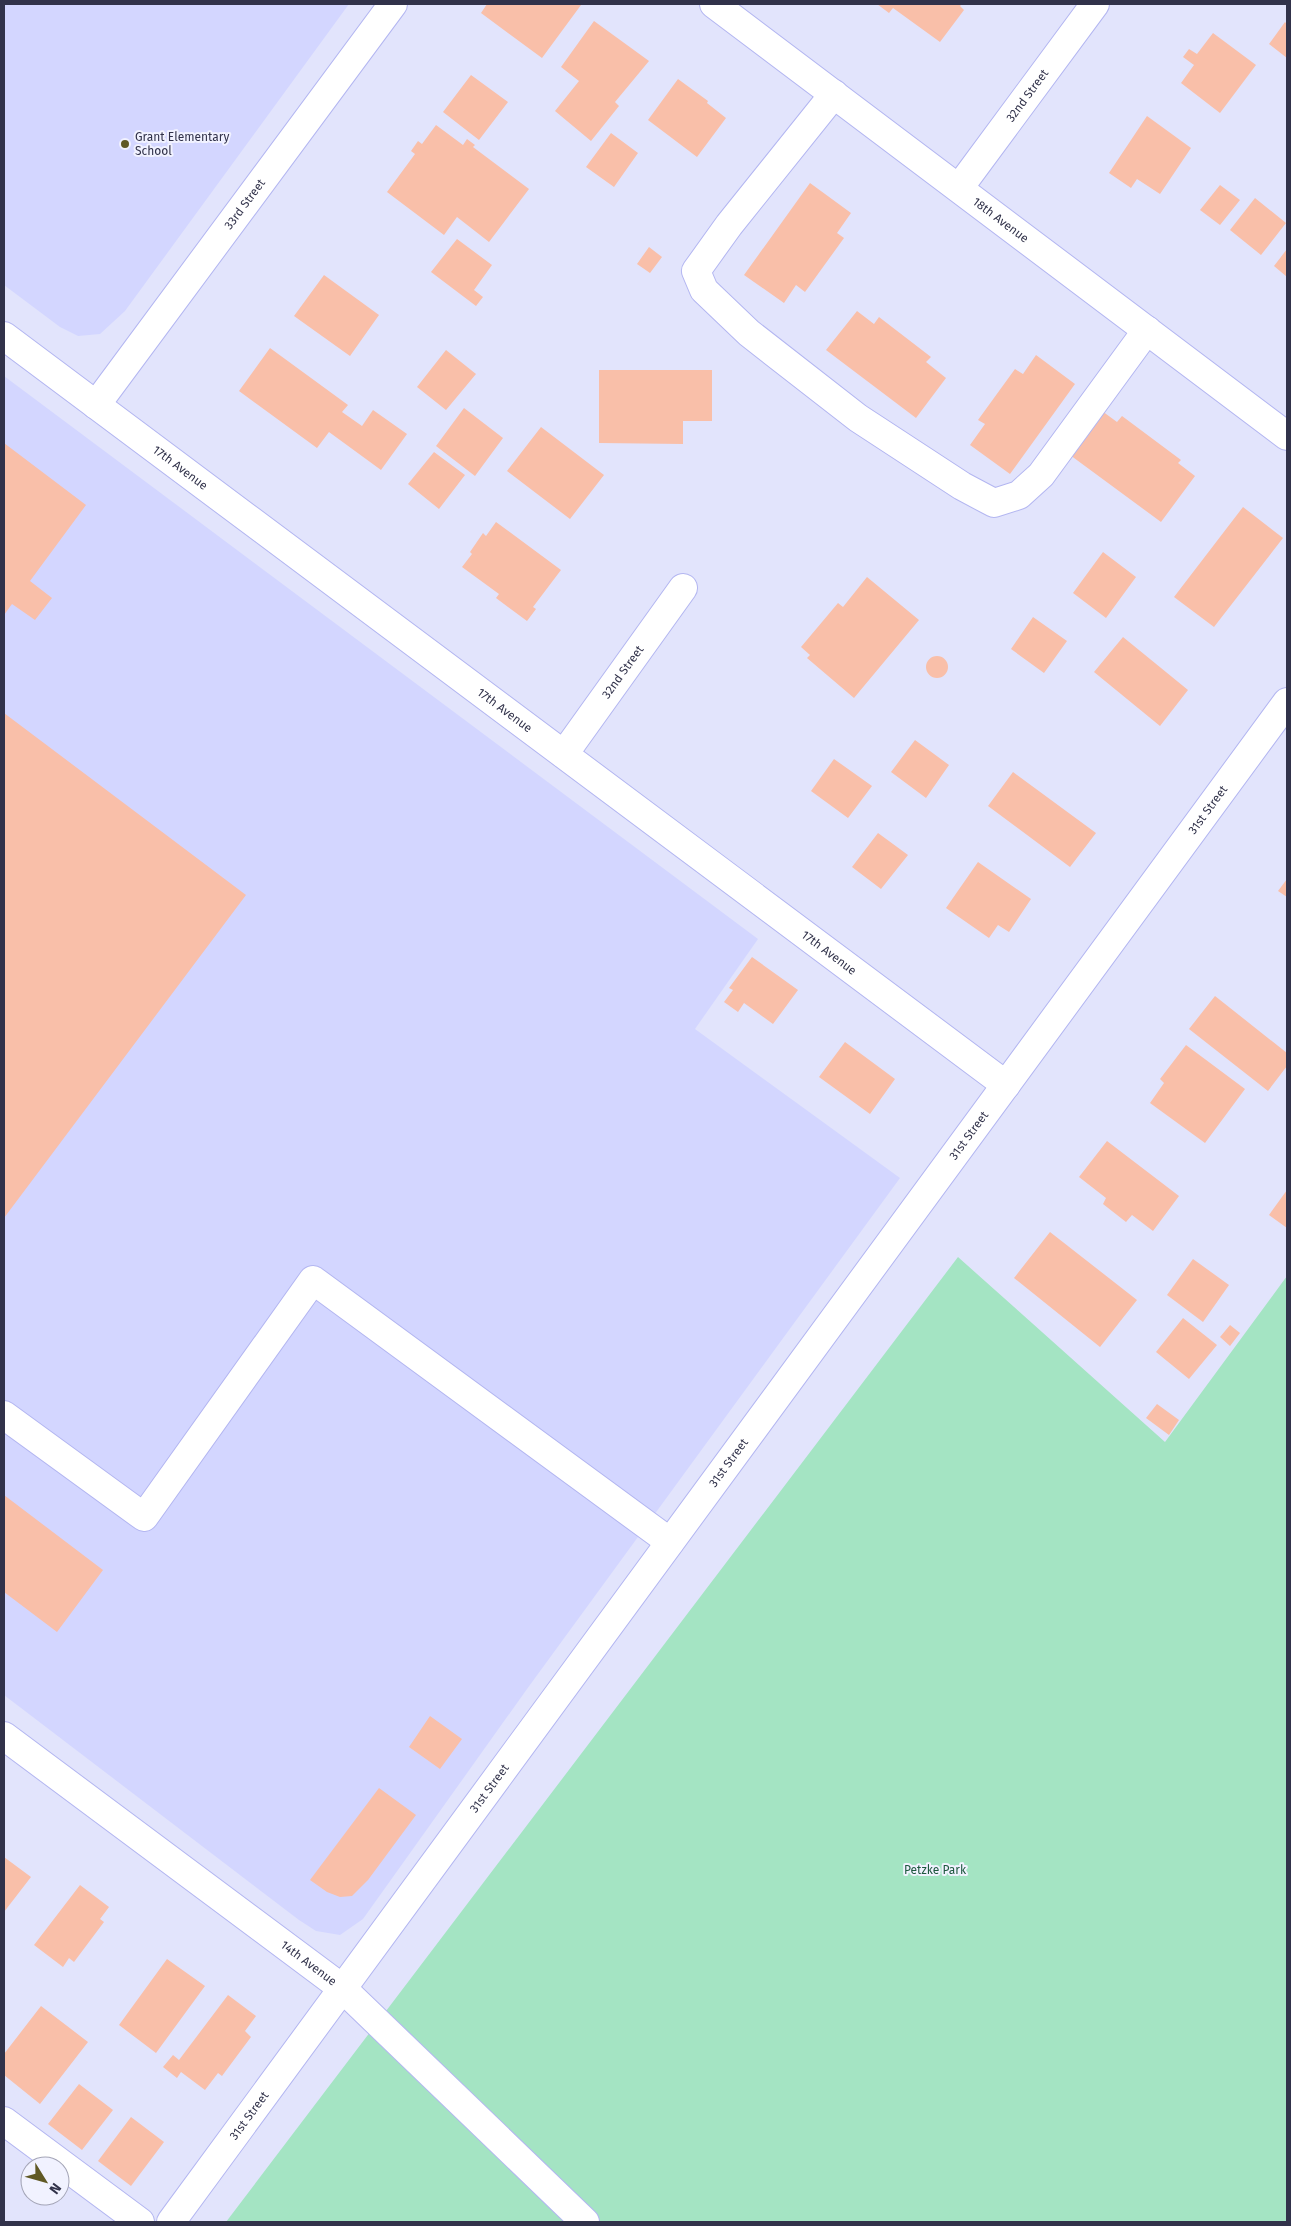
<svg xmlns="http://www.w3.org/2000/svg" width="1291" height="2226" font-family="'Fira Sans',sans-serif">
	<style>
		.built { fill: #d3d6ff }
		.green { fill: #a4e4c3 }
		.building { fill: #f9bfa9 }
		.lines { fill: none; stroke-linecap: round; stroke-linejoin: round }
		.minor-casing { stroke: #b3b6f1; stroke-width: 30 }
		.minor { stroke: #fff; stroke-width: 28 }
		.poi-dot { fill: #605925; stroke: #f1f2ff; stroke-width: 2 }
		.labels { text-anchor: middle; stroke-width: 4; stroke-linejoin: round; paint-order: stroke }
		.street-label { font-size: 12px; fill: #31324a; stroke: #f1f2ff }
		.poi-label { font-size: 12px; fill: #31324a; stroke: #f1f2ff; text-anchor: start }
		.park-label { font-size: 12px; fill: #1e583f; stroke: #f1f2ff }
	</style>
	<rect width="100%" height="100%" fill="#e2e4fc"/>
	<path class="built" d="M4,4H349L125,311L100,334L78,336L60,327L4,285Z
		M4,376L758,939L695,1029L900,1178L527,1689L363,1919L340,1935L316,1931L299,1920L4,1695Z"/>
	<path class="green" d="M958,1257L1165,1442L1287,1276V2222H226Z"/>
	<path class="building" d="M487,4H579L581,5L542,58L481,13Z
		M877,4H962L960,6L964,10L940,42L893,8L889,13Z
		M594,21L649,61L615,102L619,106L591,141L555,111L579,81L561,67Z
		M1285,22L1287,24V58L1269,44Z
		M1213,33L1256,65L1220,113L1181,83L1194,65L1183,57L1189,49L1197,54Z
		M471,75L508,102L479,140L443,112Z
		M678,79L708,101L707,103L726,118L697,157L648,120Z
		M1147,116L1191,148L1160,194L1137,179L1131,188L1109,173Z
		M436,125L463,145L467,139L475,145L473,147L529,189L489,242L457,217L444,235L387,192L415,154L411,151L418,141L422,144Z
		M611,133L638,153L614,187L586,167Z
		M810,183L851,213L837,233L844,238L805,292L796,285L784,303L744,275Z
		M1220,185L1240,200L1220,225L1200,210Z
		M1255,198L1286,223L1261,255L1230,230Z
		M457,239L492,265L474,290L483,297L476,306L431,272Z
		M649,247L662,257L650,273L637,264Z
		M1287,249V277L1274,266Z
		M324,275L379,315L350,356L294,316Z
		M857,311L874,324L879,317L931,357L926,362L946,378L916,418L826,350Z
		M270,348L348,405L342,412L362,426L373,410L407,434L381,470L329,432L317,448L239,391Z
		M446,350L476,374L446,410L417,387Z
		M1036,355L1075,384L1010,474L970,445L985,424L978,420L1015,369L1023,374Z
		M599,370H712V421H683V444L599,443Z
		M464,408L503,438L475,476L436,446Z
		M1102,411L1117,422L1122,416L1181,460L1178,463L1195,476L1161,522L1070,455Z
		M541,427L604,475L570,519L507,471Z
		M4,443L86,505L30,581L52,598L35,620L12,604L4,615Z
		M434,452L465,475L439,509L408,484Z
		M1243,507L1283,538L1214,627L1174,597Z
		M496,522L561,570L533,607L536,609L527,621L496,598L499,594L462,567L472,554L470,552L483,533L486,536Z
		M1103,552L1136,577L1106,618L1073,593Z
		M867,577L919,620L854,698L807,658L810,655L801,647L838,603L843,607Z
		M1033,617L1067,641L1044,673L1011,649Z
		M1123,637L1188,690L1160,726L1094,672Z
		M926 667a11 11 0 1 1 22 0a11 11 0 1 1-22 0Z
		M4,713L246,895L4,1218Z
		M915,740L949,765L926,798L891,772Z
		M834,759L872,786L848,818L811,791Z
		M1013,772L1096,833L1070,867L988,806Z
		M878,833L908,855L881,889L852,867Z
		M978,862L1031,899L1009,932L998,925L989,938L946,908Z
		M1287,879V897L1278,891Z
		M752,957L798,990L773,1024L744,1003L738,1012L724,1002L733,990L729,988Z
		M1215,996L1287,1053V1066L1268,1091L1189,1029Z
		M845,1042L895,1079L870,1114L819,1077Z
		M1186,1045L1245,1089L1205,1143L1150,1103L1164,1083L1160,1079Z
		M1107,1141L1179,1196L1153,1231L1132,1215L1126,1222L1103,1204L1106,1198L1079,1177Z
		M1287,1190V1228L1269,1215Z
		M1050,1232L1137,1300L1100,1347L1014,1278Z
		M1193,1259L1229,1285L1203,1322L1167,1295Z
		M1183,1318L1217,1345L1189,1379L1156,1352Z
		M1230,1325L1240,1333L1230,1346L1220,1337Z
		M1157,1404L1179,1420L1169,1435L1146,1418Z
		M4,1495L103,1570L57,1632L4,1592Z
		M430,1716L462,1739L440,1769L409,1747Z
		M379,1788L416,1815L368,1880L352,1896L340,1897L327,1892L310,1880Z
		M4,1857L31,1877L4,1912Z
		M80,1885L109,1907L100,1919L104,1922L74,1962L69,1958L63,1967L34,1945Z
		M167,1959L205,1986L156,2053L119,2025Z
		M228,1995L256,2016L245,2031L251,2037L222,2076L218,2073L205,2090L181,2072L177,2078L163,2067L173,2055L179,2060Z
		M41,2006L88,2042L40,2104L4,2075V2054Z
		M79,2084L113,2110L82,2150L48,2124Z
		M131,2117L164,2142L131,2186L98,2161Z"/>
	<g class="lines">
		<g class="minor-casing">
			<g id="minor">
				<path id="s1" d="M714,4L1287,436"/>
				<path d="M834,94L729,225L696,271L704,290L749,333L858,418L962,486L994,503L1019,495L1041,475L1147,330"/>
				<path id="s2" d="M959,188L1095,4"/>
				<path id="s3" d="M4,336L1006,1085"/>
				<path id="s4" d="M96,405L393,4"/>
				<path id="s5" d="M564,754L683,588"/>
				<path d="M4,1415L144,1517L313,1280L670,1542"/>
				<path id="s6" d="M4,1736L342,1988L585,2222"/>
				<path d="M4,2121L140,2222"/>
				<path id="s7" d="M171,2222L1287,702"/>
			</g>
		</g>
		<use href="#minor" class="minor"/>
	</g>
	<circle class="poi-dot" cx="125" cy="144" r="5"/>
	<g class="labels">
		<g class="street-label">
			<text dy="4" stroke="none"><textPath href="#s2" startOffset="115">32nd Street</textPath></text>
			<text dy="4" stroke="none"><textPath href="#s4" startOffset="250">33rd Street</textPath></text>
			<text dy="4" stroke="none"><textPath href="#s1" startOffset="359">18th Avenue</textPath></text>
			<text dy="4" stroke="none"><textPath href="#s3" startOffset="220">17th Avenue</textPath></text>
			<text dy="4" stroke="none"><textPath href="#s5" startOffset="101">32nd Street</textPath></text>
			<text dy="4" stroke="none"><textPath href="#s3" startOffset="625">17th Avenue</textPath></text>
			<text dy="4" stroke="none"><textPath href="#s7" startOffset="1752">31st Street</textPath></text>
			<text dy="4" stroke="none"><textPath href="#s3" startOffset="1030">17th Avenue</textPath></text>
			<text dy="4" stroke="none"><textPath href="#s7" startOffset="1348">31st Street</textPath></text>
			<text dy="4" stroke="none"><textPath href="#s7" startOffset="942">31st Street</textPath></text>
			<text dy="4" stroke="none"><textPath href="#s7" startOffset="538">31st Street</textPath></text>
			<text dy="4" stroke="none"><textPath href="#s6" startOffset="380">14th Avenue</textPath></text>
			<text dy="4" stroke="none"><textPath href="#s7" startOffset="132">31st Street</textPath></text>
		</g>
		<g class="poi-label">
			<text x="135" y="141">Grant Elementary<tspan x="135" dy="14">School</tspan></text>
		</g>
		<g class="park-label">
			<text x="935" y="1874">Petzke Park</text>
		</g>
	</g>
	<rect width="1291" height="2226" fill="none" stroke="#31324a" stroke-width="10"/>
	<g transform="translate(45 2181) rotate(127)"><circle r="24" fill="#f1f2ff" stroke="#a4a5b7"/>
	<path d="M0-4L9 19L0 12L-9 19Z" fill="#605925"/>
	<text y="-8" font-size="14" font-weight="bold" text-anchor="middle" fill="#31324a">N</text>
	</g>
</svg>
